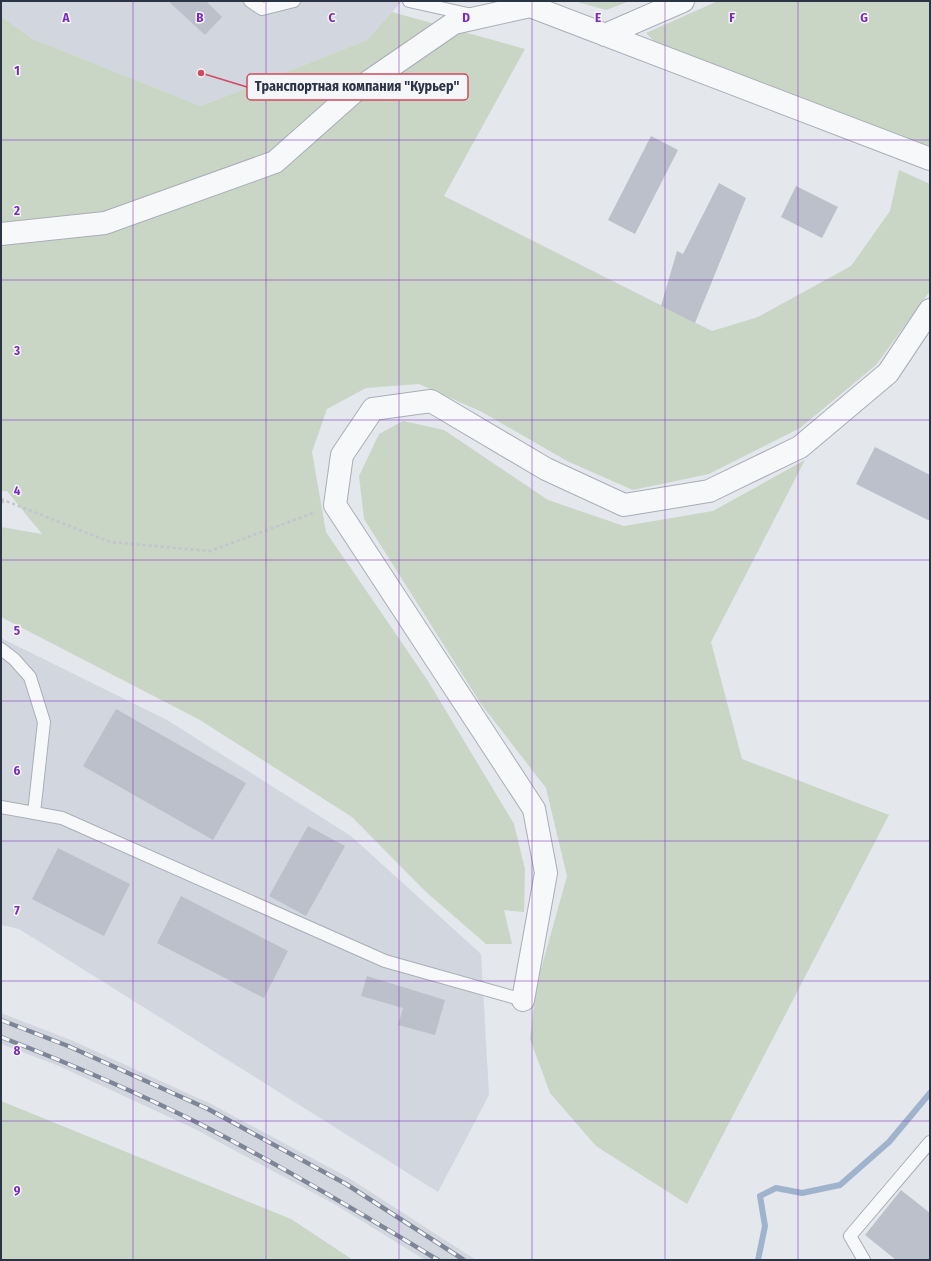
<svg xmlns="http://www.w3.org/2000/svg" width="931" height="1261" font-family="'Fira Sans Condensed',sans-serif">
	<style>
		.built { fill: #d2d6de }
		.green { fill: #c9d6c5 }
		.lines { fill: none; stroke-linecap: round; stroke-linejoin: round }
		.stream { stroke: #9fb4cc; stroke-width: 6 }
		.building { fill: #bbc0ca }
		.lane-casing { stroke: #a9aeb7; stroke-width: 14 }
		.street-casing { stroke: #a9aeb7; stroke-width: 24 }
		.path { stroke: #c2c5cb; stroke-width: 2.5; stroke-dasharray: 3 3; stroke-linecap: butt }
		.lane { stroke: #f7f8fa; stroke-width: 12 }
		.street { stroke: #f7f8fa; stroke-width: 22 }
		.rail-casing { stroke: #7d8696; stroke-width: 4.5 }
		.rail { stroke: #f4f6f9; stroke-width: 3; stroke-dasharray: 9; stroke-linecap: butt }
		.grid { fill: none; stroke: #7b2cbf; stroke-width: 1; stroke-opacity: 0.55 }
		.grid-label { font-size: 13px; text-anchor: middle; font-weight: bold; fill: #7b2cbf; stroke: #f4f6f9; stroke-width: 3; stroke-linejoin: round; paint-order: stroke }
		.leader { fill: none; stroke: #d1495b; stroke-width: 1.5 }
		.callout-dot { fill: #d1495b; stroke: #f4f6f9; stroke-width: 1.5 }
		.callout { fill: #f4f6f9; stroke: #d1495b; stroke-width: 1.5 }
		.callout-label { font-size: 14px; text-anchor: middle; font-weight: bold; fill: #2b3445 }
	</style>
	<rect width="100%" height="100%" fill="#e4e7ec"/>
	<path class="built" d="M1,1H402L367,40L201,106L31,38L1,16Z
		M1,638L167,720L351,836L481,954L489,1095L438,1192L19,929L1,925Z
		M1,1013L71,1040L211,1104L349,1178L476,1260H425L336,1205L195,1129L59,1066L1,1044Z"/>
	<path class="green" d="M574,1H630L606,10Z
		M718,1H930V150L655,42L646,33Z
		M392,12L525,49L444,196L712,331L758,317L851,266L890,211L899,170L930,184V291L876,365L800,428L709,474L633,490L567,461L482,412L419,384L366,388L327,409L312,452L326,532L428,681L514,824L525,869L524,912L504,910L512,944H486L425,891L352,817L200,720L1,617V527L42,534L7,491H1V16L31,38L201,106L367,40Z
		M403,421L444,430L548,500L624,526L713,511L805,460L711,642L742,759L889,815L687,1204L596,1146L550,1093L530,1039L536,987L567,876L546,788L481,704L364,519L359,476L379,434Z
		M1,1101L291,1219L353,1260H1Z"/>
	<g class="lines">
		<path class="stream" d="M758,1260L765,1226L760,1196L776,1188L802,1193L840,1185L889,1142L930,1093"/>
	</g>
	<path class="building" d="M168,1H206L222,17L205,35Z
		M651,136L678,150L635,234L608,220Z
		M719,183L746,198L695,323L661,306L677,251L683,254Z
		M796,186L838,207L822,238L781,217Z
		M875,447L930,475V521L856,484Z
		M116,709L246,783L213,840L83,766Z
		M308,826L345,846L306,916L269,896Z
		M58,848L130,884L104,936L32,899Z
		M181,896L288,951L264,998L157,943Z
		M367,976L445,1000L435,1035L398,1025L403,1008L361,996Z
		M901,1190L930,1213V1260H896L865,1235Z"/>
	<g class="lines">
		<g class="lane-casing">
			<path id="lane" d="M250,1L262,9L294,1
				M409,1L472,15
				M1,649L14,659L30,677L44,722L34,813
				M1,807L62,818L385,961L523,1000
				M864,1260L850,1236L930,1142"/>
		</g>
		<g class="street-casing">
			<path id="street" d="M605,35L683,1
				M1,234L105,223L275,162L355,91L454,23L530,6L930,159
				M523,1000L546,873L534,809L335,505L342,455L373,409L431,401L546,469L624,505L709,491L800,447L888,373L930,310"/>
		</g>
		<path class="path" d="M1,499L110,542L210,551L316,512
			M1,502L7,501"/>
		<use href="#lane" class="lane"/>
		<use href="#street" class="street"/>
		<g class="rail-casing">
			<path id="rail" d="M1,1020L68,1046L208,1109L346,1184L464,1260
				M1,1037C68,1063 134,1091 198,1123C280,1165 359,1212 438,1260"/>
		</g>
		<use href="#rail" class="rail"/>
	</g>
	<path class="grid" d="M133,1V1260M266,1V1260M399,1V1260M532,1V1260M665,1V1260M798,1V1260M1,140H930M1,280H930M1,420H930M1,560H930M1,701H930M1,841H930M1,981H930M1,1121H930"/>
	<g class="grid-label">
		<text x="66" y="22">A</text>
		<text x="200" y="22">B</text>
		<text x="332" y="22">C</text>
		<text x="466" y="22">D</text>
		<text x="598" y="22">E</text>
		<text x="732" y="22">F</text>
		<text x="864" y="22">G</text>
		<text x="17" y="75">1</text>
		<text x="17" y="215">2</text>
		<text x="17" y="355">3</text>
		<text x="17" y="495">4</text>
		<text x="17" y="635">5</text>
		<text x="17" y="775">6</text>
		<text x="17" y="915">7</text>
		<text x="17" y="1055">8</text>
		<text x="17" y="1195">9</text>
	</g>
	<path class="leader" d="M201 73L247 87"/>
	<circle class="callout-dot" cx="201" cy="73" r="4"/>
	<rect class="callout" x="247" y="74" width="221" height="26" rx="4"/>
	<g class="callout-label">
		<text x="357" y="91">Транспортная компания "Курьер"</text>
	</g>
	<rect width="931" height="1261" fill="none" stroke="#2b3445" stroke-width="4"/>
</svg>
